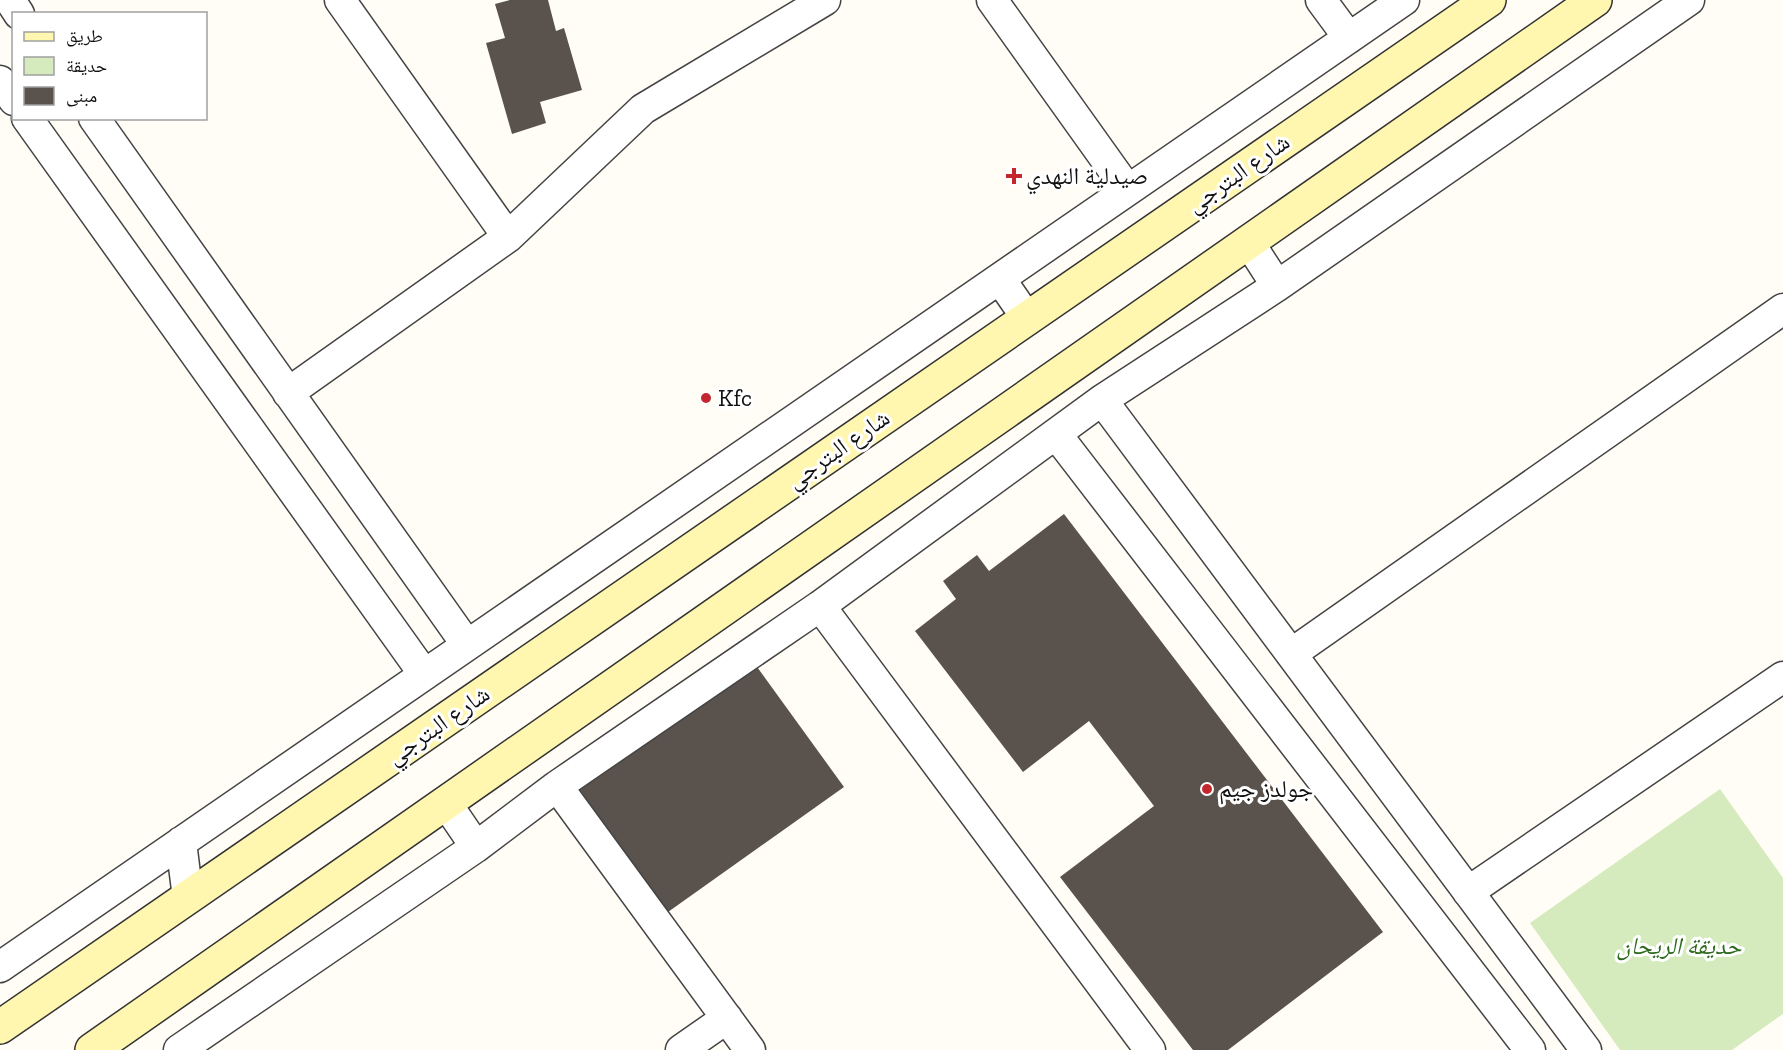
<svg xmlns="http://www.w3.org/2000/svg" width="1783" height="1050" font-family="'Zilla Slab','Noto Naskh Arabic',serif">
	<style>
		.green { fill: #d5ebbd }
		.building { fill: #5a524d }
		.lines { fill: none; stroke-linecap: round; stroke-linejoin: round }
		.street-casing { stroke: #444; stroke-width: 33 }
		.secondary-casing { stroke: #333; stroke-width: 36 }
		.street { stroke: #fff; stroke-width: 30 }
		.secondary { stroke: #fff6b0; stroke-width: 33 }
		.poi-dot { fill: #c4262e; stroke: #fff; stroke-width: 2 }
		.labels { text-anchor: middle; stroke-width: 6; stroke-linejoin: round; paint-order: stroke }
		.street-label { font-size: 24px; fill: #111; stroke: #fff }
		.poi-label { font-size: 24px; fill: #111; stroke: #fff; text-anchor: start }
		.park-label { font-size: 24px; font-style: italic; fill: #2f6b1f; stroke: #fff }
	</style>
	<rect width="100%" height="100%" fill="#fffdf5"/>
	<path class="green" d="M1720,789L1783,878V1014L1732,1050H1620L1530,923Z"/>
	<path class="building" d="M510,0H548L556,31L564,28L582,90L540,102L546,123L512,134L486,43L505,38L495,4Z
		M1064,514L1383,932L1228,1050H1193L1060,877L1154,806L1089,721L1023,772L915,631L956,599L943,581L977,555L989,571Z
		M752,660L844,787L668,912L577,786Z"/>
	<g class="lines">
		<g class="street-casing">
			<path id="street" d="M10,0L19,14
				M340,0L508,237
				M992,0L1127,189
				M1321,0L1349,38
				M0,81L14,100
				M27,118L424,674
				M94,118L467,645
				M1248,241L1277,286
				M1000,279L1027,318
				M288,393L508,237L643,109L825,0
				M1102,400L1586,1050
				M1056,434L1530,1050
				M820,606L1150,1050
				M1291,654L1783,309
				M557,786L750,1050
				M446,803L476,847
				M181,842L188,898
				M1468,892L1783,677
				M0,967L1404,0
				M179,1050L476,847L557,786L820,606L1102,400L1277,286L1689,0
				M681,1050L727,1018"/>
		</g>
		<g class="secondary-casing">
			<path id="secondary" d="M0,1027L1489,0
				M92,1050L1595,0"/>
		</g>
		<use href="#street" class="street"/>
		<use href="#secondary" class="secondary"/>
	</g>
	<g class="poi-dot">
		<path d="M1011 167h6v6h6v6h-6v6h-6v-6h-6v-6h6z"/>
		<circle cx="706" cy="398" r="6"/>
		<circle cx="1207" cy="789" r="6"/>
	</g>
	<g class="labels">
		<g class="street-label">
			<text transform="translate(1238 173) rotate(-35)" y="8">شارع البترجي</text>
			<text transform="translate(838 449) rotate(-35)" y="8">شارع البترجي</text>
			<text transform="translate(438 725) rotate(-35)" y="8">شارع البترجي</text>
		</g>
		<g class="poi-label">
			<text x="1026" y="184">صيدلية النهدي</text>
			<text x="718" y="406">Kfc</text>
			<text x="1219" y="797">جولدز جيم</text>
		</g>
		<g class="park-label">
			<text x="1679" y="954">حديقة الريحان</text>
		</g>
	</g>
	<rect x="12" y="12" width="195" height="108" fill="#ffffff" stroke="#a0a0a0" stroke-width="1.5"/>
	<rect x="24" y="32" width="30" height="9" fill="#fff6b0" stroke="#a0a0a0" stroke-width="1.5"/>
	<text x="66" y="42" font-size="18" fill="#111111">طريق</text>
	<rect x="24" y="57" width="30" height="18" fill="#d5ebbd" stroke="#a0a0a0" stroke-width="1.5"/>
	<text x="66" y="72" font-size="18" fill="#111111">حديقة</text>
	<rect x="24" y="87" width="30" height="18" fill="#5a524d" stroke="#a0a0a0" stroke-width="1.5"/>
	<text x="66" y="102" font-size="18" fill="#111111">مبنى</text>
</svg>
